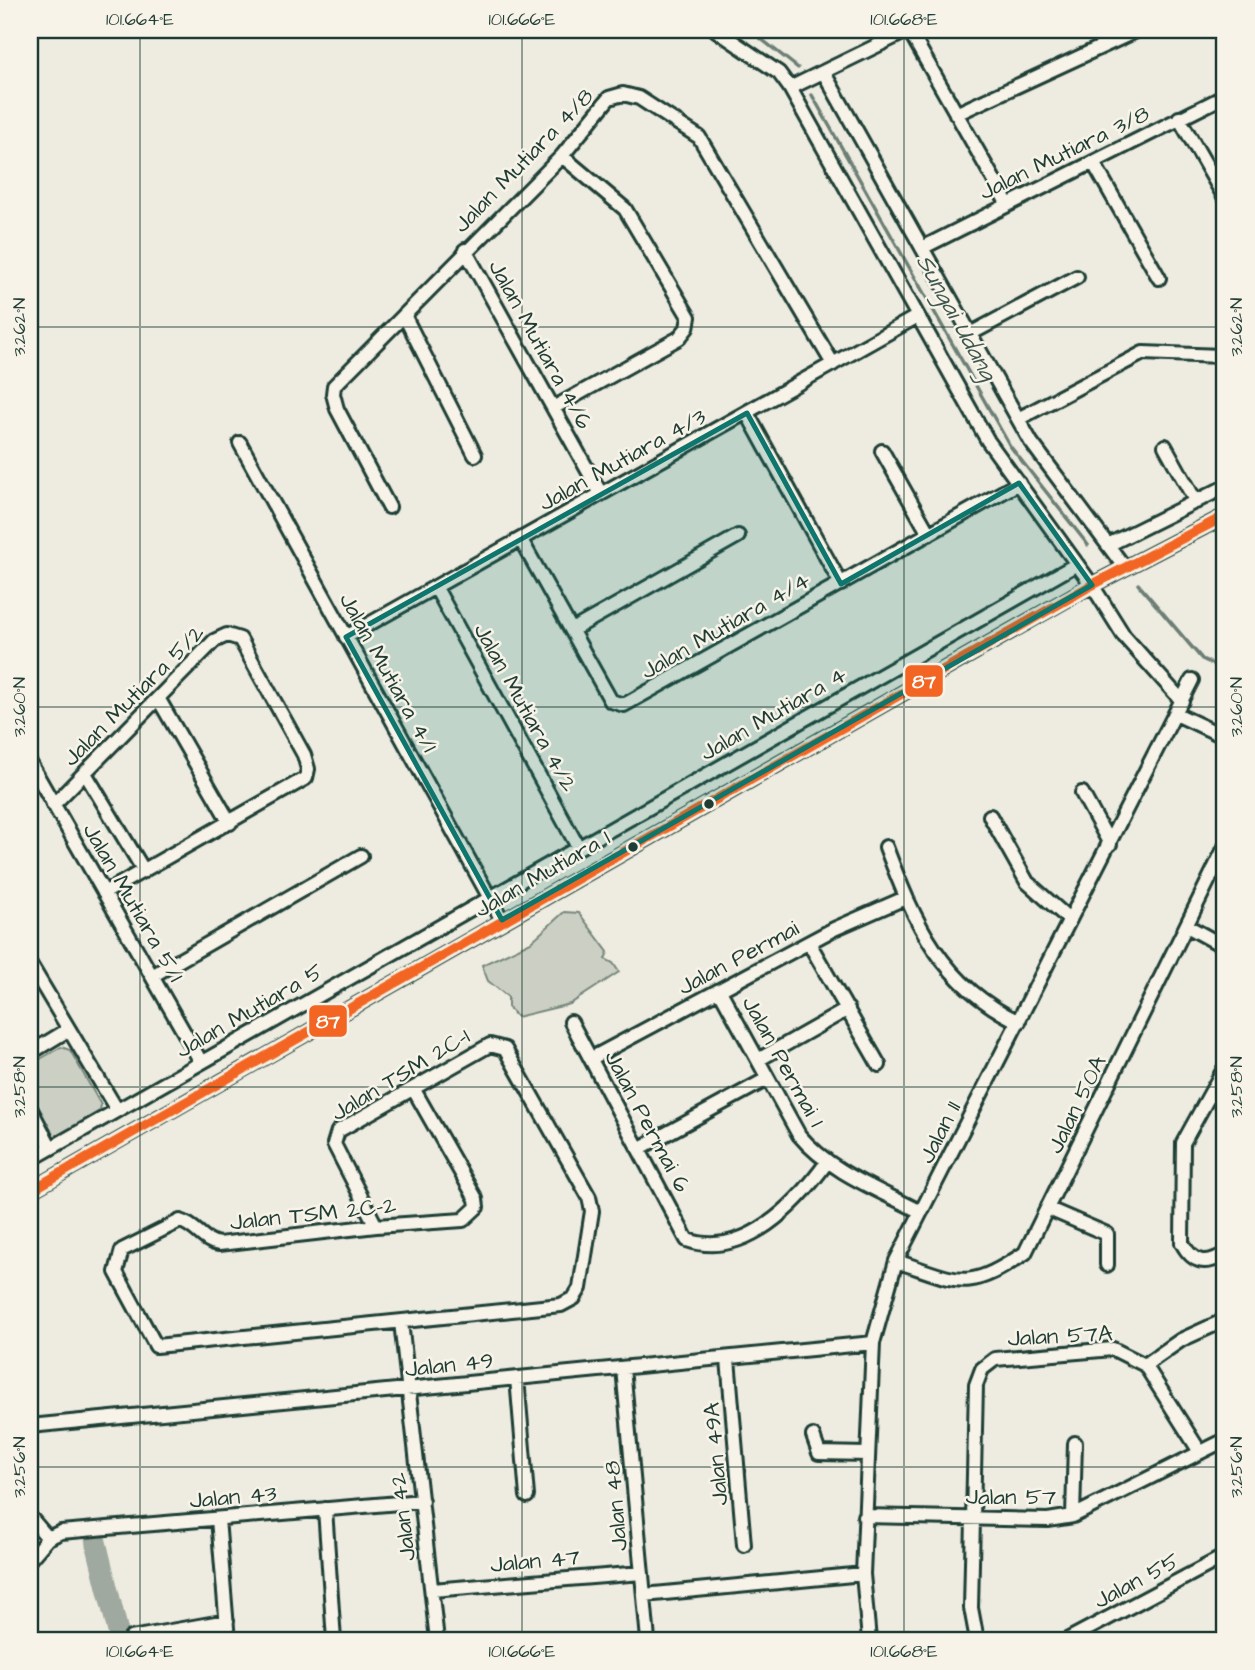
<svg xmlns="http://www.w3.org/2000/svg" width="1255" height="1670" font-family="'Architects Daughter',sans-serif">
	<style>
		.green { fill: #cccfc4; stroke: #76867c; stroke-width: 2 }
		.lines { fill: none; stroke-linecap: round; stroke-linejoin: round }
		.stream { stroke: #6c7e74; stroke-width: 3.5 }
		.river { stroke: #9fa99f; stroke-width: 21 }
		.minor-casing { stroke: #1f3d34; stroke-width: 18 }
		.minor { stroke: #f7f3e8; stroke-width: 12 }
		.bus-1-casing { stroke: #f7f3e8; stroke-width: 16 }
		.bus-1 { stroke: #f26522; stroke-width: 10 }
		.marked { fill: #0f766e; fill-opacity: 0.2; stroke: #0f766e; stroke-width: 5; stroke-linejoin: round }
		.ticks { fill: none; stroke: #1f3d34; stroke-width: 2; stroke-opacity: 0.45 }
		.bus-dot { fill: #1f3d34; stroke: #f7f3e8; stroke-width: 2.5 }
		.labels { text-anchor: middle; stroke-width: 5; stroke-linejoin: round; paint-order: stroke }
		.street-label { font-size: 23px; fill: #1f3d34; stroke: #f7f3e8 }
		.water-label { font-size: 24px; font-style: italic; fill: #3f584f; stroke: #f7f3e8 }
		.line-badge { stroke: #f7f3e8; stroke-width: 2.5 }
		.badge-label { font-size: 19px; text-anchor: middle; font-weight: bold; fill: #fff }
		.neatline { fill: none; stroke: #1f3d34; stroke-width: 2.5 }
		.ticks-label { font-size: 18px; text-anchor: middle; fill: #1f3d34 }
	</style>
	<rect width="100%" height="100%" fill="#eeece1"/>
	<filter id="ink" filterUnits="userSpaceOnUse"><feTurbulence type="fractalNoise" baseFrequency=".0143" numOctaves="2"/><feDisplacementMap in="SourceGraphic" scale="14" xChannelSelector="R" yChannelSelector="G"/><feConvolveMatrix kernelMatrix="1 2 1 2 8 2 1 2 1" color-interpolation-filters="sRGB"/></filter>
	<g filter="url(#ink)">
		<path class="green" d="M564,912L579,913L608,952L605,959L613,963L619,972L570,1004L517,1017L508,1007V997L488,981L482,965L531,942Z
			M61,1047L70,1050L101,1105L99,1116L54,1140L30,1097V1065Z"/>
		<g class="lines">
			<path class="stream" d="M750,30L798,68
				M812,95L1010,446L1088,545
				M1138,584L1202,659L1225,670"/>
			<path class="river" d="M95,1538L120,1640"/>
			<g class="minor-casing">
				<path id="minor" d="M716,30L779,73L790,88L988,441L1092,585L1124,636L1182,701
					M909,30L1007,203
					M824,73L1031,442L1125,568
					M790,88L909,30
					M956,114L1138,30
					M1179,118L1225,198
					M1093,162L1159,278
					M922,248L1225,96
					M465,250L601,494
					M404,315L475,455
					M970,334L1077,277
					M553,408L679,338L687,328L689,317L625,209L562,156
					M747,413L841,584
					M1018,419L1143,353L1221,356L1225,360
					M240,443L502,920
					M1165,446L1196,502
					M882,451L929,534
					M389,507L337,409L333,394L334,386L562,156L609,98L623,94L639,98L699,137L833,364
					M521,540L611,701L624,705L1019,483
					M1108,545L1225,487
					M436,588L578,847
					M572,630L738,536
					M346,637L918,316
					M158,698L230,823
					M1176,714L1225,737
					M30,763L201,1062
					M85,773L144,871
					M1082,793L1110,844
					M53,805L214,641L227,635L240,639L304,755L308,769L306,778L104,893
					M990,816L1027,882L1070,920
					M886,847C915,924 942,985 1019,1022
					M1187,926L1225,947
					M809,943L879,1065
					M30,964L117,1110
					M152,976L361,856
					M720,991L799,1135C830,1172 879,1190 921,1212
					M571,1022L687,1240C744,1260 797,1204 827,1162
					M30,1053L68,1030
					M592,1058L834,929L905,898
					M758,1060L848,1009
					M1225,1067L1183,1143L1182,1243C1193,1263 1205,1266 1225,1254
					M30,1108L51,1148
					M640,1148L767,1079
					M30,1160L1077,564
					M30,1191L1092,585L1225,516
					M1049,1209L1107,1234V1265
					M376,1226L334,1144L338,1131L490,1045L505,1049L589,1197L592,1211L580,1288L574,1298L561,1305L156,1346L116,1272L122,1250L180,1221C196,1225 203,1242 219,1244L376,1226L463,1220L477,1207L476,1199L414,1090
					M896,1261C961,1282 965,1293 1025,1253L1225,847
					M401,1322L437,1640
					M728,1359L744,1545
					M1145,1365L1181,1340L1225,1320
					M623,1368L648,1640
					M517,1378L527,1496
					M30,1426L873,1343
					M813,1436L819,1453L867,1454
					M325,1509L334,1640
					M864,1516L1048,1520L1073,1516L1225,1440
					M1073,1516L1075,1443
					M30,1517L48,1538
					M218,1519L228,1640
					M30,1559L48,1538L61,1532L422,1501
					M432,1590L642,1573
					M644,1595L863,1574
					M131,1638L227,1621
					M869,1640L863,1574L873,1343L896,1261L1192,680
					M977,1640L971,1608L976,1385L982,1369L995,1359L1113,1349L1145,1365L1200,1452
					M1067,1640L1225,1556"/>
			</g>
			<use href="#minor" class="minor"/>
			<g class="bus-1-casing">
				<path id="bus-1" d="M30,1191L1092,585L1225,516"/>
			</g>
			<use href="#bus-1" class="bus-1"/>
		</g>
	</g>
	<path class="marked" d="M747,413L841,584L1019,483L1092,585L502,920L346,637Z"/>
	<path class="ticks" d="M140,30V1640M522,30V1640M904,30V1640M30,327H1225M30,707H1225M30,1087H1225M30,1467H1225"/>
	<g class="bus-dot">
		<circle cx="709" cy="804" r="6"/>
		<circle cx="633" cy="847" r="6"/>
	</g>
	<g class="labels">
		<g class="street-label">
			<text transform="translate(1064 152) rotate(-26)" y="8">Jalan Mutiara 3/8</text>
			<text transform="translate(523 160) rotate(-46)" y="8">Jalan Mutiara 4/8</text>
			<text transform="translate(541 344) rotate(61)" y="8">Jalan Mutiara 4/6</text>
			<text transform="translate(622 459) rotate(-29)" y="8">Jalan Mutiara 4/3</text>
			<text transform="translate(725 625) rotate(-30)" y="8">Jalan Mutiara 4/4</text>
			<text transform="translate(389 672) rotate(61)" y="8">Jalan Mutiara 4/1</text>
			<text transform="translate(133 695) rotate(-45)" y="8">Jalan Mutiara 5/2</text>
			<text transform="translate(526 707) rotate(61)" y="8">Jalan Mutiara 4/2</text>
			<text transform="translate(773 713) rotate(-30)" y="8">Jalan Mutiara 4</text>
			<text transform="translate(542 873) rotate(-30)" y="8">Jalan Mutiara 1</text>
			<text transform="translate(134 902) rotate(60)" y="8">Jalan Mutiara 5/1</text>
			<text transform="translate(738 957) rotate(-28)" y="8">Jalan Permai</text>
			<text transform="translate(249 1010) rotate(-30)" y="8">Jalan Mutiara 5</text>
			<text transform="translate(784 1061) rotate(61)" y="8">Jalan Permai 1</text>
			<text transform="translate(400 1074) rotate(-31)" y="8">Jalan TSM 2C-1</text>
			<text transform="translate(1076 1104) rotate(-64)" y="8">Jalan 50A</text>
			<text transform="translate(648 1121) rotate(62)" y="8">Jalan Permai 6</text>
			<text transform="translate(939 1132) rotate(-63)" y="8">Jalan 11</text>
			<text transform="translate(313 1213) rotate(-6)" y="8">Jalan TSM 2C-2</text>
			<text transform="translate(1060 1335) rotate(-3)" y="8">Jalan 57A</text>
			<text transform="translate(449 1364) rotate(-6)" y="8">Jalan 49</text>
			<text transform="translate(715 1454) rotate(-95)" y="8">Jalan 49A</text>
			<text transform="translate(233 1496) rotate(-5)" y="8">Jalan 43</text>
			<text x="1011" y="1504">Jalan 57</text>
			<text transform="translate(615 1506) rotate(-95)" y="8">Jalan 48</text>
			<text transform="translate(402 1517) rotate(-97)" y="8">Jalan 42</text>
			<text transform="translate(535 1560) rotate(-5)" y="8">Jalan 47</text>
			<text transform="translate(1136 1580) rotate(-28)" y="8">Jalan 55</text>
		</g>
		<g class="water-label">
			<text transform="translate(957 317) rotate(61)" y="8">Sungai Udang</text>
		</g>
	</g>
	<g class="line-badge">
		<rect x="904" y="664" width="40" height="34" rx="7" fill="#f26522"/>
		<rect x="308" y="1004" width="40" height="34" rx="7" fill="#f26522"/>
	</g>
	<g class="badge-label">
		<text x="924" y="688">87</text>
		<text x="328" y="1028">87</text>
	</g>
	<rect width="1255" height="1670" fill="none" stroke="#f7f3e8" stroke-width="77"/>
	<rect x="38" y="38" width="1178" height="1594" class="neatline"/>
	<g class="ticks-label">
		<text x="140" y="25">101.664°E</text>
		<text x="522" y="25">101.666°E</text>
		<text x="904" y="25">101.668°E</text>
		<text transform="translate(19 327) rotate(-90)" y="6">3.262°N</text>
		<text transform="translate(1236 327) rotate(-90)" y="6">3.262°N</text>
		<text transform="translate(19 707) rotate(-90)" y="6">3.260°N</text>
		<text transform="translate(1236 707) rotate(-90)" y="6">3.260°N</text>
		<text transform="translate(19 1087) rotate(-90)" y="6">3.258°N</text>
		<text transform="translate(1236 1087) rotate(-90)" y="6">3.258°N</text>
		<text transform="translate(19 1467) rotate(-90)" y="6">3.256°N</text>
		<text transform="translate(1236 1467) rotate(-90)" y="6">3.256°N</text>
		<text x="140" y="1657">101.664°E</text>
		<text x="522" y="1657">101.666°E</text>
		<text x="904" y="1657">101.668°E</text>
	</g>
</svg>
